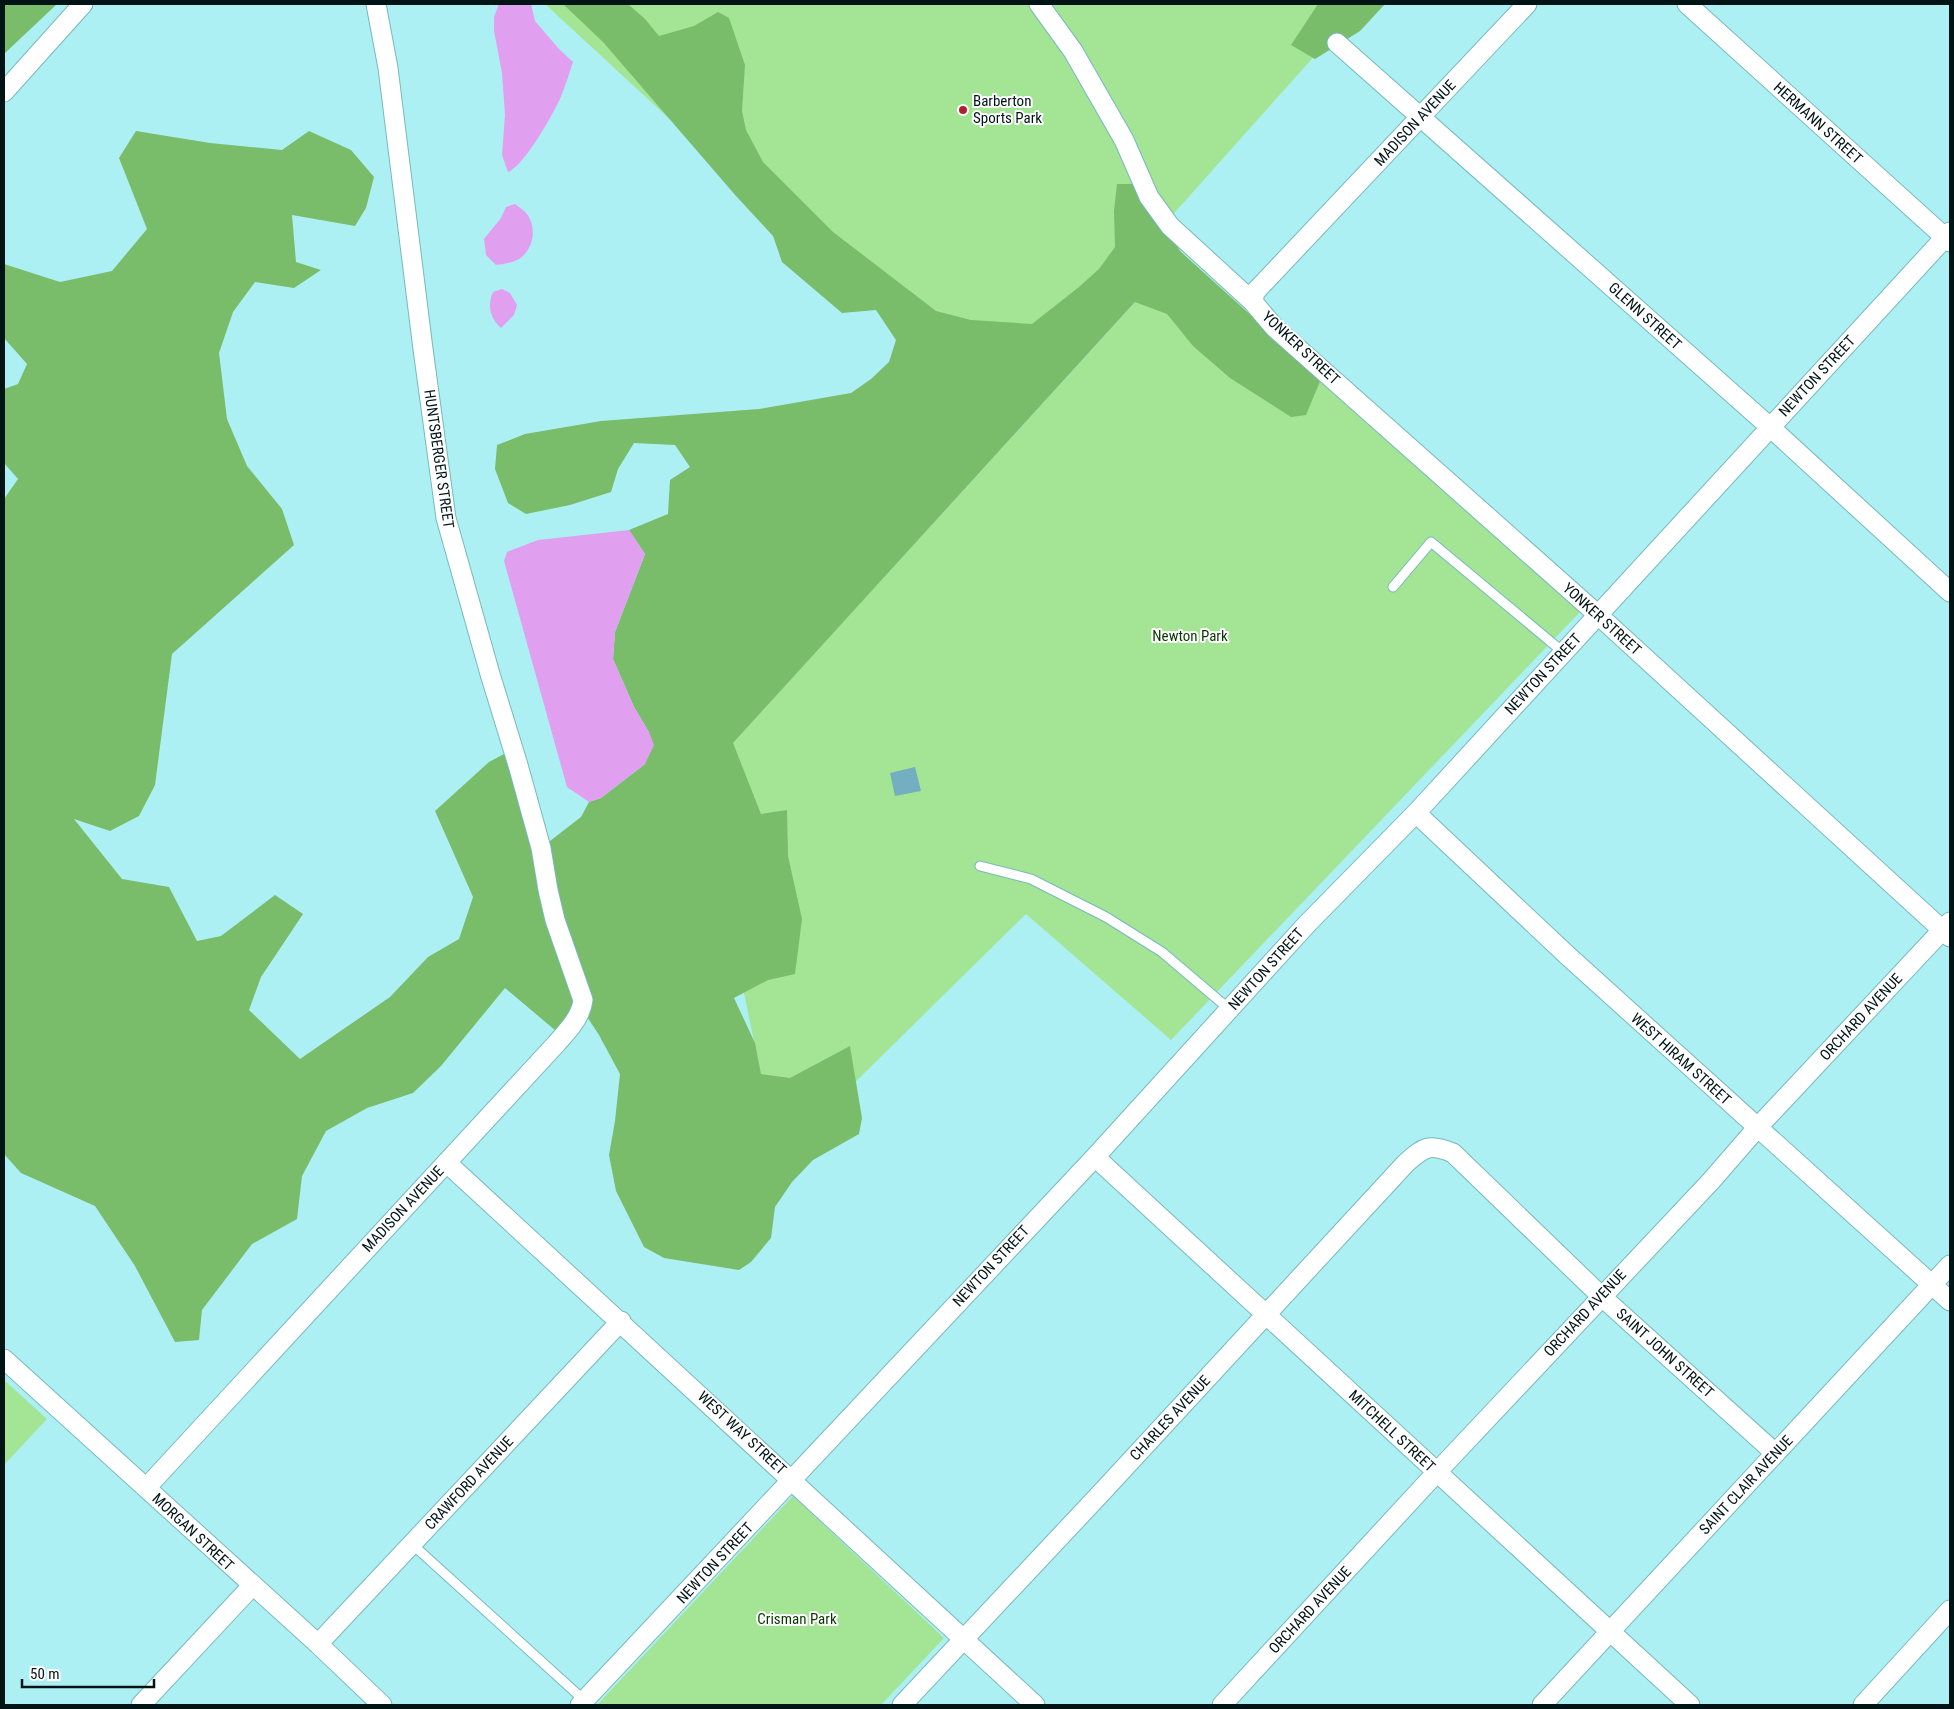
<svg xmlns="http://www.w3.org/2000/svg" width="1954" height="1709" font-family="'Roboto Condensed',sans-serif">
	<style>
		.green { fill: #a3e594 }
		.forest { fill: #79bc69 }
		.water { fill: #e19ff0 }
		.building { fill: #73aec1 }
		.lines { fill: none; stroke-linecap: round; stroke-linejoin: round }
		.lane-casing { stroke: #77b9bc; stroke-width: 11 }
		.street-casing { stroke: #77b9bc; stroke-width: 21 }
		.lane { stroke: #fff; stroke-width: 9 }
		.street { stroke: #fff; stroke-width: 19 }
		.poi-dot { fill: #b21f35; stroke: #fff; stroke-width: 2 }
		.labels { text-anchor: middle; stroke-width: 4; stroke-linejoin: round; paint-order: stroke }
		.poi-label { font-size: 15px; fill: #001416; stroke: #fff; text-anchor: start }
		.street-label { font-size: 15px; fill: #001416; stroke: #fff }
		.park-label { font-size: 15px; fill: #093700; stroke: #fff }
	</style>
	<rect width="100%" height="100%" fill="#adf0f4"/>
	<path class="green" d="M545,4H1361L992,417Z
		M1181,252L1580,612L1171,1040L1026,914L778,1158L700,779Z
		M4,1380L47,1419L4,1465Z
		M793,1496L944,1638L881,1705H597Z"/>
	<path class="forest" d="M4,4H57L4,54Z
		M563,4H628L645,19L659,36L694,26L718,12L729,18L745,65L742,111L746,130L763,162L833,232L936,311L971,320L1032,324L1079,287L1099,269L1115,247L1114,211L1117,184H1135L1181,252L1321,379L1306,415L1291,417L1230,378L1193,346L1167,314L1135,302L733,743L761,814L787,810L788,856L802,919L795,974L768,980L734,998L755,1043L761,1074L790,1078L850,1046L862,1118L859,1134L813,1160L792,1182L775,1207L771,1238L751,1262L739,1270L664,1258L644,1247L616,1191L609,1155L615,1121L620,1074L599,1035L582,1009L562,1036L505,988L441,1066L413,1093L367,1108L326,1131L302,1176L297,1219L252,1244L202,1310L199,1340L175,1342L135,1266L95,1206L21,1173L4,1154V499L18,479L4,463V389L18,384L27,364L4,338V264L60,282L112,271L147,229L119,158L136,131L210,143L282,150L309,131L351,150L374,177L366,208L355,226L292,215L296,262L321,270L294,288L255,282L233,312L219,353L227,419L247,466L282,509L294,545L172,654L155,785L139,816L110,831L74,819L122,879L169,887L197,941L221,936L275,895L303,914L261,977L249,1010L300,1059L390,997L428,957L459,939L473,897L435,811L489,762L513,749L541,848L581,817L589,802L601,798L645,764L649,732L634,707L613,659L615,632L645,554L629,530L668,514L670,480L690,467L675,445L634,443L618,469L611,492L570,505L526,514L508,503L495,469L497,445L525,434L601,421L759,409L851,393L871,379L889,362L896,340L876,310L842,313L782,262L773,236L736,196L603,42Z
		M1318,4H1385L1360,31L1315,59L1291,45Z"/>
	<path class="water" d="M499,4H531L535,21L559,49L573,62C569,74 565,87 560,99C552,116 524,166 508,172L502,155L505,115L502,73L494,31V17Z
		M515,204C519,207 524,210 527,214C537,228 534,249 519,259C512,263 504,264 496,265L486,255L484,239L501,218L506,207Z
		M502,289L510,293L517,305L514,315L501,328C490,318 487,306 493,292Z
		M629,530L645,554L615,632L613,659L634,707L649,732L654,745L645,764L601,798L589,802L567,787L504,561L507,552L538,540Z"/>
	<path class="building" d="M915,767L921,791L895,796L890,773Z"/>
	<g class="lines">
		<g class="lane-casing">
			<path id="lane" d="M1393,587L1431,542L1563,652
				M980,866L1031,879L1106,917L1162,952L1229,1009
				M412,1544L585,1701"/>
		</g>
		<g class="street-casing">
			<path id="street" d="M1039,4L1073,51L1124,140L1149,197L1170,226L1253,302
				M1527,4L1255,292L1253,302L1275,328L1597,614L1950,937
				M1687,4L1950,242
				M1337,43L1770,427L1950,592
				M4,92L83,4
				M1416,813L1568,956L1950,1301
				M1095,1157L1690,1705
				M447,1163L1035,1705
				M4,1359L318,1644L382,1705
				M146,1488L556,1044C567,1031 581,1018 583,1000L555,920L548,890L541,848L518,765L490,674L446,518L423,349L388,68L376,4
				M318,1644L621,1321
				M141,1705L252,1586
				M580,1705L1095,1157L1307,924L1416,813L1950,232
				M902,1705L1102,1492L1406,1163C1424,1147 1429,1143 1453,1153L1601,1296L1775,1453
				M1222,1705L1437,1472L1711,1181L1757,1128L1950,922
				M1542,1705L1950,1265
				M1863,1705L1950,1610"/>
		</g>
		<use href="#lane" class="lane"/>
		<use href="#street" class="street"/>
	</g>
	<circle class="poi-dot" cx="963" cy="110" r="5"/>
	<g class="labels">
		<g class="poi-label">
			<text x="973" y="106">Barberton<tspan x="973" dy="17">Sports Park</tspan></text>
		</g>
		<g class="street-label">
			<text transform="translate(1415 123) rotate(-47)" y="5">MADISON AVENUE</text>
			<text transform="translate(1818 123) rotate(42)" y="5">HERMANN STREET</text>
			<text transform="translate(1645 316) rotate(42)" y="5">GLENN STREET</text>
			<text transform="translate(1301 348) rotate(43)" y="5">YONKER STREET</text>
			<text transform="translate(1817 376) rotate(-47)" y="5">NEWTON STREET</text>
			<text transform="translate(439 459) rotate(82)" y="5">HUNTSBERGER STREET</text>
			<text transform="translate(1602 619) rotate(42)" y="5">YONKER STREET</text>
			<text transform="translate(1543 674) rotate(-47)" y="5">NEWTON STREET</text>
			<text transform="translate(1266 969) rotate(-48)" y="5">NEWTON STREET</text>
			<text transform="translate(1861 1017) rotate(-47)" y="5">ORCHARD AVENUE</text>
			<text transform="translate(1681 1059) rotate(42)" y="5">WEST HIRAM STREET</text>
			<text transform="translate(403 1209) rotate(-47)" y="5">MADISON AVENUE</text>
			<text transform="translate(991 1266) rotate(-47)" y="5">NEWTON STREET</text>
			<text transform="translate(1585 1313) rotate(-47)" y="5">ORCHARD AVENUE</text>
			<text transform="translate(1665 1353) rotate(42)" y="5">SAINT JOHN STREET</text>
			<text transform="translate(1170 1418) rotate(-47)" y="5">CHARLES AVENUE</text>
			<text transform="translate(1392 1431) rotate(43)" y="5">MITCHELL STREET</text>
			<text transform="translate(742 1433) rotate(43)" y="5">WEST WAY STREET</text>
			<text transform="translate(469 1483) rotate(-47)" y="5">CRAWFORD AVENUE</text>
			<text transform="translate(1746 1485) rotate(-47)" y="5">SAINT CLAIR AVENUE</text>
			<text transform="translate(193 1532) rotate(43)" y="5">MORGAN STREET</text>
			<text transform="translate(715 1563) rotate(-47)" y="5">NEWTON STREET</text>
			<text transform="translate(1310 1610) rotate(-47)" y="5">ORCHARD AVENUE</text>
		</g>
		<g class="park-label">
			<text x="1190" y="641">Newton Park</text>
			<text x="797" y="1624">Crisman Park</text>
		</g>
	</g>
	<rect width="1954" height="1709" fill="none" stroke="#001416" stroke-width="10"/>
	<path d="M22 1679v8h132v-8" fill="none" stroke="#001416" stroke-width="2.5"/>
	<text x="30" y="1679" font-size="15" fill="#001416" stroke="#ffffff" stroke-width="4" paint-order="stroke">50 m</text>
</svg>
